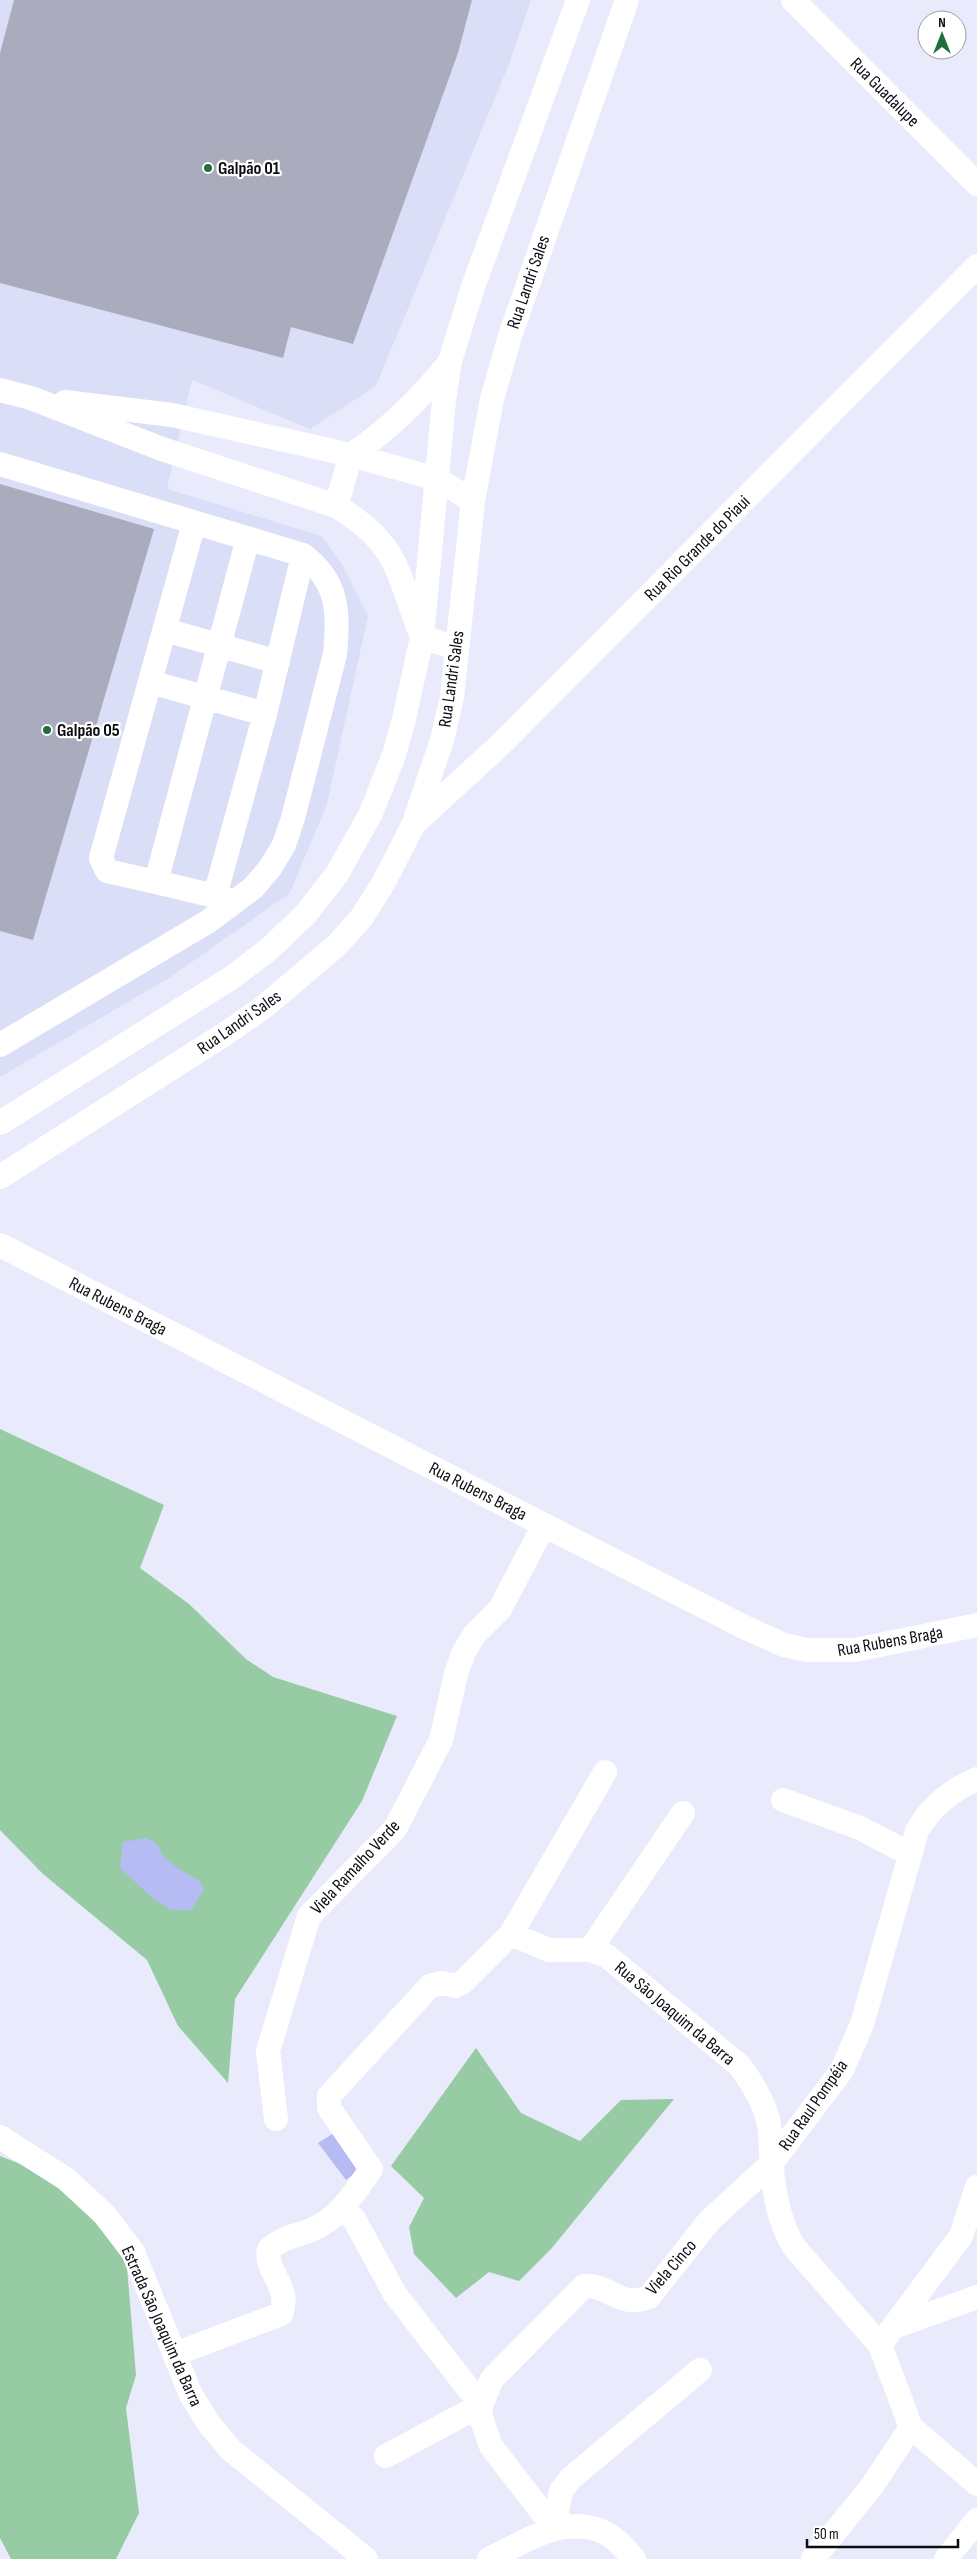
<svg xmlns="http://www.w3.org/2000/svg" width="977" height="2559" font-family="'Sofia Sans Condensed',sans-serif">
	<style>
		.built { fill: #dbdef7 }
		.forest { fill: #97cba3 }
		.water { fill: #b6bbf3 }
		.building { fill: #aaacbd }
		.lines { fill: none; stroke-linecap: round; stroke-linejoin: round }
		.minor { stroke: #fff; stroke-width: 24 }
		.poi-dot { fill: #216d3c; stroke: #fff; stroke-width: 2 }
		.labels { text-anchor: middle; stroke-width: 4.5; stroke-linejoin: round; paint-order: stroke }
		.street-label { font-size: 18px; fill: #0c0d13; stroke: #fff }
		.poi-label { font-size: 18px; font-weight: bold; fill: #0c0d13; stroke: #fff; text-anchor: start }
	</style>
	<rect width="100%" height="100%" fill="#e9ebfd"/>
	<path class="built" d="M0,0H531L509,64L376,386L310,429L192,380L167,489L322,536L343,566L368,616L327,804L290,893L169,978L0,1077Z"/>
	<path class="forest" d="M0,1429L164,1505L140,1568L189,1604L246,1659L273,1677L397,1716L362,1801L235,1999L228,2083L178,2026L147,1960L43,1874L0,1830Z
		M476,2048L521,2113L580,2141L621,2100L674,2099L551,2249L519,2281L489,2272L456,2298L414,2254L409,2227L424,2198L391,2166Z
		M0,2156L51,2176L126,2255L136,2375L126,2408L139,2513L116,2559H11L0,2538Z"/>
	<path class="water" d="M146,1838L157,1844L162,1855L179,1869L199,1880L204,1889L191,1910H171L154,1899L120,1868L123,1842Z
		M334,2133L361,2169L346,2180L318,2143Z"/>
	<path class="building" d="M14,0H472L458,53L353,344L291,327L283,358L0,283V53Z
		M0,484L154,529L33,940L0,931Z"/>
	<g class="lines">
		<path class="minor" d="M793,0L977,184
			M0,390L31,398L162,449L336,506C401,545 396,573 422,637L456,648
			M65,402L172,415L351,455L437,479L473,501
			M0,464L303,555C339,582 339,613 335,654L293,818L284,845L270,868L253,888L209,921L0,1045
			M336,506L351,455C390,429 420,399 449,363
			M165,630L278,662
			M150,682L265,714
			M416,822L502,743L977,266
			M156,882L107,871L101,858L194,523
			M215,896L265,714L303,555
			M236,901L156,882L248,538
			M0,1123L231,978L268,950L305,915L337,874L371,813L394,755L404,719L422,637L444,400L450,361L473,287L578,0
			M0,1177L228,1032L265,1006L337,945L362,917L384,882L413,825L442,740L452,697L473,501L492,399L510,336L627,0
			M0,1245L544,1525L744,1627L784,1645L807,1650H855L977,1625
			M783,1800L860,1828L910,1854
			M511,1934L549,1950H590L607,1956L740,2066C752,2083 763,2100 768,2120C772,2136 770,2150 772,2166C774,2195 779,2222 794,2247L880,2345L911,2427L977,2484
			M590,1950L683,1813
			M276,2119L268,2051L309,1916L395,1829L441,1740L457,1670L464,1652L474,1635L500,1609L544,1525
			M0,2137L66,2179L104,2214L133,2252L191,2395L209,2424L231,2450L366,2559
			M343,2209L354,2219L395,2294L481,2405L386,2456
			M894,2327L977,2297
			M880,2345L961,2236L977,2187
			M175,2354L281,2314C292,2287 264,2272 269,2249C287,2236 292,2237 311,2230C339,2219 355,2192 371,2169L329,2108V2096L430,1986L442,1983L455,1986L463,1982L511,1934L605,1772
			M554,2528L491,2446L481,2418V2405L492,2379L584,2286C609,2284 620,2309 649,2297L709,2221L771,2164L842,2070L862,2024L917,1831C931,1806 951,1790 977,1779
			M554,2528L561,2491L570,2479L700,2370
			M489,2559C526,2541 568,2511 609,2535C618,2540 627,2551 634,2559
			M813,2559L872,2486L911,2427
			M946,2559L977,2520"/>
	</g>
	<g class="poi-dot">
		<circle cx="208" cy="168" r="5"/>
		<circle cx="47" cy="730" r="5"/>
	</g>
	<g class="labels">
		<g class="street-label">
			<text transform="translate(885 92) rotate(45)" y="6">Rua Guadalupe</text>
			<text transform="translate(528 282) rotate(-71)" y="6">Rua Landri Sales</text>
			<text transform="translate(697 548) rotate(-45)" y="6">Rua Rio Grande do Piaui</text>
			<text transform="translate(451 679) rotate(-82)" y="6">Rua Landri Sales</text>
			<text transform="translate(239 1022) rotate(-35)" y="6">Rua Landri Sales</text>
			<text transform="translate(118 1306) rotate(27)" y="6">Rua Rubens Braga</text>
			<text transform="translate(478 1491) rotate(27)" y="6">Rua Rubens Braga</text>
			<text transform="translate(890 1641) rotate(-10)" y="6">Rua Rubens Braga</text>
			<text transform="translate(355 1867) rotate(-47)" y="6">Viela Ramalho Verde</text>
			<text transform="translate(675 2013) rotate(40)" y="6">Rua São Joaquim da Barra</text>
			<text transform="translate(813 2105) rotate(-55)" y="6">Rua Raul Pompéia</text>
			<text transform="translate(671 2267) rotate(-49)" y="6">Viela Cinco</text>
			<text transform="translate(162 2326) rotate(66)" y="6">Estrada São Joaquim da Barra</text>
		</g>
		<g class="poi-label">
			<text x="218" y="174">Galpão 01</text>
			<text x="57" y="736">Galpão 05</text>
		</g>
	</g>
	<g transform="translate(942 35)"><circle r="24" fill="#ffffff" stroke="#9e9ea1"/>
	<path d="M0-4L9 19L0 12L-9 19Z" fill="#216d3c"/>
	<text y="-8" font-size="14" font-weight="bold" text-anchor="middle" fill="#0c0d13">N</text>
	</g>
	<path d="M807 2539v8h151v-8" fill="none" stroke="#0c0d13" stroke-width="2.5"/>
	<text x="814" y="2539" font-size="15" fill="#0c0d13" stroke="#ffffff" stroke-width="4" paint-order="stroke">50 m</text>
</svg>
